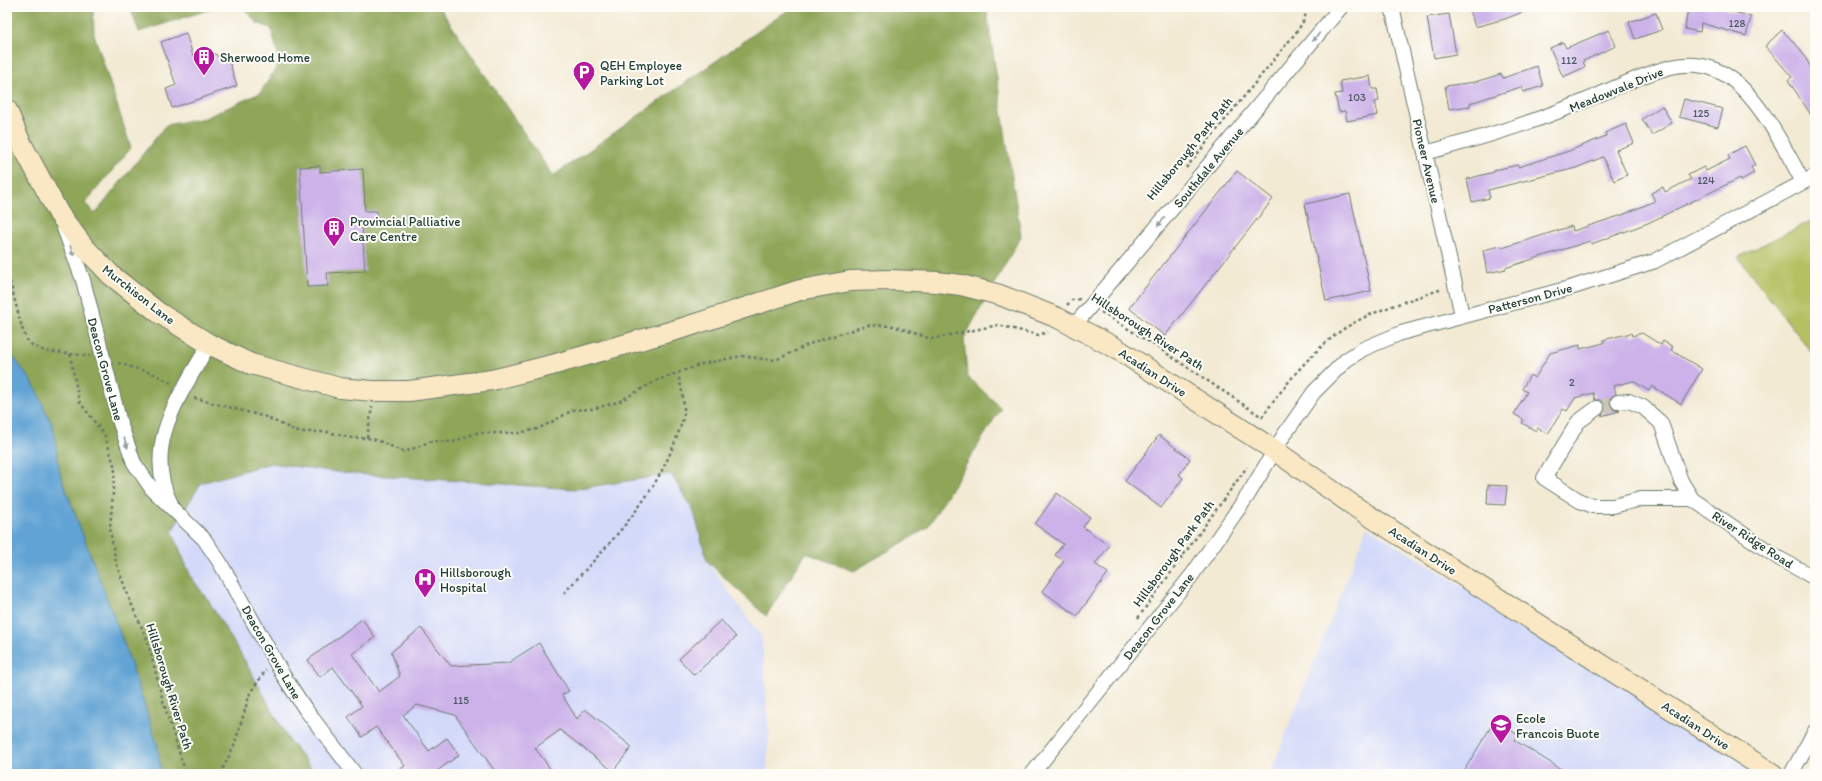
<svg xmlns="http://www.w3.org/2000/svg" width="1822" height="781" font-family="Itim,sans-serif">
	<style>
		.built { fill: #d3d9f9 }
		.green { fill: #b4c062; stroke: #6a7e4b }
		.forest { fill: #8fa658; stroke: #577246 }
		.water { fill: #60a3d4; stroke: #407084 }
		.building { fill: #ccb2e9 }
		.lines { fill: none; stroke-linecap: round; stroke-linejoin: round }
		.street-tunnel { stroke: #c9c7b4; stroke-width: 14; stroke-dasharray: 14 7; stroke-linecap: butt }
		.street-casing { stroke: #697a6c; stroke-width: 16 }
		.secondary-casing { stroke: #697a6c; stroke-width: 22 }
		.path { stroke: #697a6c; stroke-width: 2.5; stroke-dasharray: 3 3; stroke-linecap: butt }
		.street { stroke: #fff; stroke-width: 14 }
		.secondary { stroke: #fae7c3; stroke-width: 20 }
		.oneway { fill: #8f9e9a }
		.labels { text-anchor: middle; stroke-width: 4; stroke-linejoin: round; paint-order: stroke }
		.number-label { font-size: 11px; fill: #4a5a61 }
		.poi-label { font-size: 13px; fill: #1f3d34; stroke: #fdfcf7; text-anchor: start }
		.street-label { font-size: 13px; fill: #1f3d34; stroke: #fdfcf7 }
	</style>
	<rect width="100%" height="100%" fill="#fdfcf7"/>
	<filter id="ink" filterUnits="userSpaceOnUse"><feTurbulence type="fractalNoise" baseFrequency=".025" numOctaves="2"/><feDisplacementMap in="SourceGraphic" scale="8" xChannelSelector="R" yChannelSelector="G"/><feConvolveMatrix kernelMatrix="1 2 1 2 8 2 1 2 1" color-interpolation-filters="sRGB"/></filter>
	<filter id="wash" filterUnits="userSpaceOnUse"><feTurbulence type="fractalNoise" baseFrequency=".012" numOctaves="4" result="noise"/><feDisplacementMap in="SourceGraphic" scale="16" xChannelSelector="R" yChannelSelector="G"/><feGaussianBlur stdDeviation="0.9" result="paint"/><feColorMatrix in="noise" values="0 0 0 0 0 0 0 0 0 0 0 0 0 0 0 0 0 1.4 0 .05"/><feComposite in="paint" operator="in"/></filter>
	<g filter="url(#wash)">
		<rect width="100%" height="100%" fill="#f3ead4"/>
		<path class="built" d="M271,463L343,473L576,489L671,474L694,512L707,561L762,638L769,734L767,774H168L136,533L201,483Z
			M1367,527L1767,774H1270Z"/>
		<path class="green" d="M1815,219V357L1738,257Z"/>
		<path class="forest" d="M7,7H93L94,34L131,148L85,203L95,214L166,125L205,118L260,93L280,62L271,28L257,23L243,7H439L553,176L791,8L790,7H986L1021,236L964,338L967,376L1001,408L927,528L854,571L806,553L766,616L707,561L694,512L671,474L576,489L343,473L271,463L201,483L172,531L191,577L208,600L245,661L288,739L316,774H161L158,747L127,652L60,474L53,427L33,383L7,349Z
			M130,7H217L139,32Z"/>
		<path class="water" d="M7,349L33,383L53,427L60,474L127,652L158,747L161,774H7Z"/>
		<g id="blocks">
			<path class="building" d="M1480,7H1533V8L1505,19L1475,27L1470,10Z
				M1688,7H1718L1751,17L1746,36L1701,23L1700,32L1685,29Z
				M1656,13L1662,30L1635,39L1629,22Z
				M1449,14L1456,54L1434,58L1427,17Z
				M1609,30L1616,46L1583,61L1585,67L1563,77L1550,48L1563,42L1566,48Z
				M1782,30L1800,49L1815,74V121L1788,80L1792,77L1765,46Z
				M186,33L193,56L210,51L230,64L237,86L172,108L166,89L176,85L161,42Z
				M1537,66L1543,86L1523,92L1521,87L1470,103V106L1449,109L1445,86L1475,82L1501,74L1503,78Z
				M1370,76L1372,89H1377L1379,101L1375,102L1378,115L1347,121L1345,111L1339,112L1335,94L1342,93L1340,81Z
				M1684,99L1723,109L1718,127L1679,117Z
				M1662,106L1672,123L1652,135L1642,119Z
				M1626,124L1634,143L1616,150L1627,175L1614,181L1603,157L1576,168L1488,190L1490,198L1472,202L1467,179L1494,172V170L1518,165V167L1569,151L1606,136L1605,133Z
				M1745,146L1755,165L1751,167L1754,173L1741,180L1740,178L1648,223L1616,235L1591,244L1590,241L1505,268L1506,269L1487,273L1483,250L1501,246L1502,248L1572,226L1573,231L1622,215L1655,201L1651,193L1663,187L1665,192L1691,179L1688,175L1704,167L1706,171L1730,159L1728,155Z
				M320,166V172L363,169L365,211H377V225L362,226L365,271L327,273L328,286L307,287L300,167Z
				M1237,171L1273,199L1165,336L1129,308Z
				M1350,194L1371,291L1326,301L1305,204Z
				M1631,333L1632,336L1642,333L1661,345L1663,341L1673,347L1671,350L1702,369L1681,404L1652,386L1649,391L1633,381L1614,386L1616,394L1610,398V403L1614,410L1620,411L1601,416L1605,412V407L1601,400H1595L1593,393L1575,398L1567,411L1563,409L1548,434L1538,428L1536,431L1522,423L1524,420L1514,414L1527,392L1522,389L1530,375L1535,378L1550,353L1580,345V349L1604,343L1603,340Z
				M1159,435L1190,459L1179,475L1183,478L1161,508L1125,481Z
				M1488,485L1507,486L1505,505L1487,504Z
				M1057,493L1090,517L1083,527L1109,546L1095,564L1108,573L1077,616L1042,591L1064,561L1055,555L1063,544L1035,524Z
				M362,619L375,637L352,654L379,692L400,676L391,652L421,628L451,666L508,663L539,643L569,691L562,695L577,719L585,709L632,747L613,771L560,730L535,748L554,774H497L455,715L417,705L403,715L429,751L447,738L459,755L433,774H393L405,766L376,727L362,737L348,717L362,706L333,667L320,677L308,660Z
				M721,620L736,637L694,675L679,659Z
				M1495,720L1518,735L1514,740L1569,774H1462Z"/>
		</g>
	</g>
	<g filter="url(#ink)">
		<use href="#blocks" fill-opacity="0" stroke="#697a6c" stroke-width="1"/>
		<g class="lines">
			<path class="street-tunnel" d="M1597,408L1618,402"/>
			<g class="street-casing">
				<path id="street" d="M1392,7L1462,315
					M1425,153C1474,140 1520,127 1567,108C1602,95 1635,76 1671,67C1686,63 1704,64 1718,71C1754,86 1785,149 1803,182
					M64,228L83,280L120,423L134,463L152,489L204,539L219,561L283,675L306,710L355,774
					M1073,327L1341,7
					M1618,402L1629,401L1643,407L1661,423L1681,481L1692,499L1780,559L1815,578
					M1597,408L1578,422L1544,478L1580,501L1593,506H1613L1641,499H1692
					M171,504C141,445 181,395 209,344
					M1032,774L1192,575L1248,495L1284,435L1314,392L1346,360L1363,349L1401,333L1573,287L1655,261L1815,176
					M1791,774L1815,731"/>
			</g>
			<g class="secondary-casing">
				<path id="secondary" d="M7,110L19,139L59,214L85,248L112,276L159,313L209,344L251,364L340,388L373,391H409L492,380L552,365L683,328L800,290L850,281L890,280L937,282L961,285L1000,295L1058,318L1114,347L1274,450L1357,508L1773,774"/>
			</g>
			<path class="path" d="M1186,168L1298,30L1304,20L1308,7
				M7,270L22,328L27,340L32,345L44,351L90,356
				M1067,305L1072,300L1080,299
				M1101,312L1154,345L1262,417C1289,380 1319,340 1361,319C1385,307 1417,298 1442,289
				M70,354L79,401L105,436L115,468L110,529L116,563L130,601L147,639L163,701L186,774
				M118,363L154,374L171,383
				M194,398L266,417L298,432H328L352,438H367L377,440L401,451H407L432,441L453,442L476,433H519L537,429L550,423L573,410L592,409L618,402L658,380L702,364L742,356L770,360L778,359L814,342L868,325L894,326L931,339L998,325L1038,335L1048,332
				M367,438L372,407
				M564,593C607,546 654,500 676,439C679,430 684,420 684,410C684,398 681,386 678,374
				M1138,618L1247,467
				M220,774L234,746L250,693L266,670"/>
			<use href="#street" class="street"/>
			<use href="#secondary" class="secondary"/>
		</g>
		<defs><path id="oneway-solid" d="M-6-.8H1V-3.2L6.5 0L1 3.2V.8H-6Z"/></defs>
		<g class="oneway">
			<use href="#oneway-solid" transform="translate(1316 37) rotate(130)"/>
			<use href="#oneway-solid" transform="translate(1161 222) rotate(130)"/>
			<use href="#oneway-solid" transform="translate(72 251) rotate(70)"/>
			<use href="#oneway-solid" transform="translate(126 443) rotate(71)"/>
		</g>
	</g>
	<defs>
		<g id="building-pin" transform="scale(1.15)"><path d="M0 17L-7.5 6A9.5 9.5 0 1 1 7.5 6Z" fill="#b5179e" stroke="#fdfcf7"/><path d="M-4-6H4V6H1V3H-1V6H-4ZM-2.5-4.3h1.7v1.8h-1.7ZM.8-4.3h1.7v1.8H.8ZM-2.5-1h1.7V.8h-1.7ZM.8-1h1.7V.8H.8Z" fill="#fff"/></g>
		<g id="parking-pin" transform="scale(1.15)"><path d="M0 17L-7.5 6A9.5 9.5 0 1 1 7.5 6Z" fill="#b5179e" stroke="#fdfcf7"/><path d="M-3.5-5.5H1a3.5 3.5 0 0 1 0 7H-1V5.5H-3.5ZM-1-3.4V-.6H.8a1.4 1.4 0 0 0 0-2.8Z" fill="#fff"/></g>
		<g id="hospital-pin" transform="scale(1.15)"><path d="M0 17L-7.5 6A9.5 9.5 0 1 1 7.5 6Z" fill="#b5179e" stroke="#fdfcf7"/><path d="M-5-5h3v3.5h4V-5h3V5h-3V1.5h-4V5h-3Z" fill="#fff"/></g>
		<g id="school-pin" transform="scale(1.15)"><path d="M0 17L-7.5 6A9.5 9.5 0 1 1 7.5 6Z" fill="#b5179e" stroke="#fdfcf7"/><path d="M0-5L7-2L0 1L-7-2ZM-4 1L0 2.5L4 1V4Q0 6-4 4Z" fill="#fff"/></g>
	</defs>
	<g fill-rule="evenodd">
		<use href="#building-pin" x="204" y="57"/>
		<use href="#parking-pin" x="584" y="72"/>
		<use href="#building-pin" x="334" y="228"/>
		<use href="#hospital-pin" x="425" y="579"/>
		<use href="#school-pin" x="1501" y="725"/>
	</g>
	<g class="labels">
		<g class="number-label">
			<text x="1737" y="27">128</text>
			<text x="1569" y="64">112</text>
			<text x="1357" y="101">103</text>
			<text x="1701" y="117">125</text>
			<text x="1706" y="184">124</text>
			<text x="1572" y="386">2</text>
			<text x="461" y="704">115</text>
		</g>
		<g class="poi-label">
			<text x="220" y="62">Sherwood Home</text>
			<text x="600" y="70">QEH Employee<tspan x="600" dy="15">Parking Lot</tspan></text>
			<text x="350" y="226">Provincial Palliative<tspan x="350" dy="15">Care Centre</tspan></text>
			<text x="440" y="577">Hillsborough<tspan x="440" dy="15">Hospital</tspan></text>
			<text x="1516" y="723">Ecole<tspan x="1516" dy="15">Francois Buote</tspan></text>
		</g>
		<g class="street-label">
			<text transform="translate(1616 89) rotate(-22)" y="5">Meadowvale Drive</text>
			<text transform="translate(1189 148) rotate(-51)" y="5">Hillsborough Park Path</text>
			<text transform="translate(1427 161) rotate(77)" y="5">Pioneer Avenue</text>
			<text transform="translate(1208 167) rotate(-50)" y="5">Southdale Avenue</text>
			<text transform="translate(139 294) rotate(38)" y="5">Murchison Lane</text>
			<text transform="translate(1530 298) rotate(-15)" y="5">Patterson Drive</text>
			<text transform="translate(1148 331) rotate(33)" y="5">Hillsborough River Path</text>
			<text transform="translate(106 369) rotate(75)" y="5">Deacon Grove Lane</text>
			<text transform="translate(1153 372) rotate(33)" y="5">Acadian Drive</text>
			<text transform="translate(1753 539) rotate(33)" y="5">River Ridge Road</text>
			<text transform="translate(1423 550) rotate(33)" y="5">Acadian Drive</text>
			<text transform="translate(1173 553) rotate(-54)" y="5">Hillsborough Park Path</text>
			<text transform="translate(1158 616) rotate(-52)" y="5">Deacon Grove Lane</text>
			<text transform="translate(272 652) rotate(60)" y="5">Deacon Grove Lane</text>
			<text transform="translate(170 686) rotate(73)" y="5">Hillsborough River Path</text>
			<text transform="translate(1696 725) rotate(33)" y="5">Acadian Drive</text>
		</g>
	</g>
	<rect width="1822" height="781" fill="none" stroke="#fdfcf7" stroke-width="24"/>
</svg>
